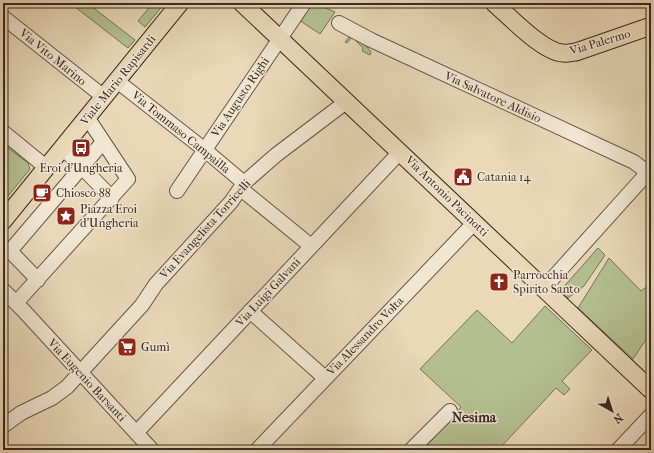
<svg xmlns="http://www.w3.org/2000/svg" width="654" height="453" font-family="'IM FELL French Canon',serif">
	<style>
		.green { fill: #b4c091; stroke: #76755a }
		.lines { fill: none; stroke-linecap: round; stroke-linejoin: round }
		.minor-casing { stroke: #655648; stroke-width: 16 }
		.major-casing { stroke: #392a23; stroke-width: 19 }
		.minor { stroke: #f1e6d2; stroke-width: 14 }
		.major { stroke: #e9d9b9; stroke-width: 17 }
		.labels { text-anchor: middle; stroke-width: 3; stroke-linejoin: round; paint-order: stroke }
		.street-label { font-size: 12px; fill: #392a23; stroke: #f1e6d2 }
		.poi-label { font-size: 12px; fill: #392a23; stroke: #f1e6d2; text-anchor: start }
		.quarter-label { font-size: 14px; font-weight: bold; fill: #392a23; stroke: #f1e6d2 }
	</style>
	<rect width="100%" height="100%" fill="#e9d9b9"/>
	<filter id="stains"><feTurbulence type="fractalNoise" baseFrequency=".005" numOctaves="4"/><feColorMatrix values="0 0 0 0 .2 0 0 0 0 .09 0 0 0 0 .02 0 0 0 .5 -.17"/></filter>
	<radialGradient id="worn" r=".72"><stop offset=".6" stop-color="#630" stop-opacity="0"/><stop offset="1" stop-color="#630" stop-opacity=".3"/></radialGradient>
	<path class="green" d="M70,3H87L135,40L128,48Z
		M153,3H163L164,4L145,27L138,21Z
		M310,3C319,3 327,9 335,12L320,34L299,20Z
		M351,35L367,47L371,52L370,55L362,51L363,48L352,37L347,43L345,42Z
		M3,144L28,163L30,169L8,196L3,199Z
		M598,248L605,255L584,286L568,298L560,291Z
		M609,258L641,291L649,285L651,289V332L633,359L578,308Z
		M545,306L592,350L562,381L570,389L564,395L556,388L498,450H423L461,407L420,369L477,310L512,343Z"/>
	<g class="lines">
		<g class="minor-casing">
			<path id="minor" d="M3,17L104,97
				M339,23L371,40L634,162L647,172
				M117,81L205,150L244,183
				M3,132L47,168
				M63,148L112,198
				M241,189L311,246
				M177,191L304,3
				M38,280L10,251L103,142
				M544,288L651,169
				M3,290L23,310L152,450
				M16,303L128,179L87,117
				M250,311L325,378
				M3,426L21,413L52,398L67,387L142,305L156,284L231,202L244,183L276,155L346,102
				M136,433L400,152
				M257,450L475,222
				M411,450L450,411
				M618,450L651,415"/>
		</g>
		<g class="major-casing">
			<path id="major" d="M242,3L651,390
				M494,3C510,17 543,52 563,53C567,54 572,52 576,52L651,26
				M3,221L180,3"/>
		</g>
		<use href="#minor" class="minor"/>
		<use href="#major" class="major"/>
	</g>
	<defs>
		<g id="bus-square" transform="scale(1)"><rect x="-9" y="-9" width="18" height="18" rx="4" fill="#8f2418" stroke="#f1e6d2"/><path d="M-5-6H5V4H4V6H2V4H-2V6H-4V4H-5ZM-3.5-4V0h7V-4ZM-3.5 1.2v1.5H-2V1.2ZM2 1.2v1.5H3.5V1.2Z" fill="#fff"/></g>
		<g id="civic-square" transform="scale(1)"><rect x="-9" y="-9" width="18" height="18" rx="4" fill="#8f2418" stroke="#f1e6d2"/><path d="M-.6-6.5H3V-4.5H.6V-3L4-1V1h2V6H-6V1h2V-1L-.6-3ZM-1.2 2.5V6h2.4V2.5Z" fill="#fff"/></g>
		<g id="cafe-square" transform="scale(1)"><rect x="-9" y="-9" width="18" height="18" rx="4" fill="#8f2418" stroke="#f1e6d2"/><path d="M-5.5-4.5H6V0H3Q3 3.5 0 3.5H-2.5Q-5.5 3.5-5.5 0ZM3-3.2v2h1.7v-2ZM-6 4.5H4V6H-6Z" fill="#fff"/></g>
		<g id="sight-square" transform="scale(1)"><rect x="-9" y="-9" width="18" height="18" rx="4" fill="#8f2418" stroke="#f1e6d2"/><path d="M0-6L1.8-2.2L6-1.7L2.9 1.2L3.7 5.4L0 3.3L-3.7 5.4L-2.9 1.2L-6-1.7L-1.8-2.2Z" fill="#fff"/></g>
		<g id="church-square" transform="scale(1)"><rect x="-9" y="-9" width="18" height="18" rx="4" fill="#8f2418" stroke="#f1e6d2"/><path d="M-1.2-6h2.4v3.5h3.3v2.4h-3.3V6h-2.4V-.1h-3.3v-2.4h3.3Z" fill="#fff"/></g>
		<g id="supermarket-square" transform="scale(1)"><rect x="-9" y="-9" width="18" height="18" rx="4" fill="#8f2418" stroke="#f1e6d2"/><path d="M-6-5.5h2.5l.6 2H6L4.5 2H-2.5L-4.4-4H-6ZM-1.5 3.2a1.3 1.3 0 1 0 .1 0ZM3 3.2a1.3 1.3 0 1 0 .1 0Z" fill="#fff"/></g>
	</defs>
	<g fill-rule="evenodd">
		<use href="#bus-square" x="81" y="148"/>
		<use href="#civic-square" x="463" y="177"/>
		<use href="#cafe-square" x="42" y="193"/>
		<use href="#sight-square" x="66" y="216"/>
		<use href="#church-square" x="499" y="282"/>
		<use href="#supermarket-square" x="127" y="347"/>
	</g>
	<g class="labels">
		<g class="street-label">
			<text transform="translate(600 42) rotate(-17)" y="4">Via Palermo</text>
			<text transform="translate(53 57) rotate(39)" y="4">Via Vito Marino</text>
			<text transform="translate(118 80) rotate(-51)" y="4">Viale Mario Rapisardi</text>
			<text transform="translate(240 97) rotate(-56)" y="4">Via Augusto Righi</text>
			<text transform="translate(493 97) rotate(25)" y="4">Via Salvatore Aldisio</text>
			<text transform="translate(181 132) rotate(39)" y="4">Via Tommaso Campailla</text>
			<text transform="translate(447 196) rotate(44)" y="4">Via Antonio Pacinotti</text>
			<text transform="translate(205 229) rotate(-48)" y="4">Via Evangelista Torricelli</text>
			<text transform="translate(268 292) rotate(-47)" y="4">Via Luigi Galvani</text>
			<text transform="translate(365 336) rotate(-46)" y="4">Via Alessandro Volta</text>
			<text transform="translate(87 380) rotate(47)" y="4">Via Eugenio Barsanti</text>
		</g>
		<g class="poi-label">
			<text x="81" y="172" text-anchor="middle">Eroi d'Ungheria</text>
			<text x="477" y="181">Catania 14</text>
			<text x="56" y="197">Chiosco 88</text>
			<text x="80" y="213">Piazza Eroi<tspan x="80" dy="14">d'Ungheria</tspan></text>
			<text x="513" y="279">Parrocchia<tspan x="513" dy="14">Spirito Santo</tspan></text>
			<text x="141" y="351">Gumì</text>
		</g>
		<g class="quarter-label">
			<text x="474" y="422">Nesima</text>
		</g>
	</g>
	<rect width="654" height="453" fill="none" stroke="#e9d9b9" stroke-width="16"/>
	<rect x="4" y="4" width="646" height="445" fill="none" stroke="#392a23" stroke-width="2"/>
	<rect x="8" y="8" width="638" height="437" fill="none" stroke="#392a23"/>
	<g transform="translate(612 411) rotate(141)" stroke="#f1e6d2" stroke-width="3" paint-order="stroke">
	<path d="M0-3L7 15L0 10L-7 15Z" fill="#392a23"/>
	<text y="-6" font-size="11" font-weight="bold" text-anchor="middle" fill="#392a23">N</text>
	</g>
	<rect width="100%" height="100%" filter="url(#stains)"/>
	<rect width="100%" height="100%" fill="url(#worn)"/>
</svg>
